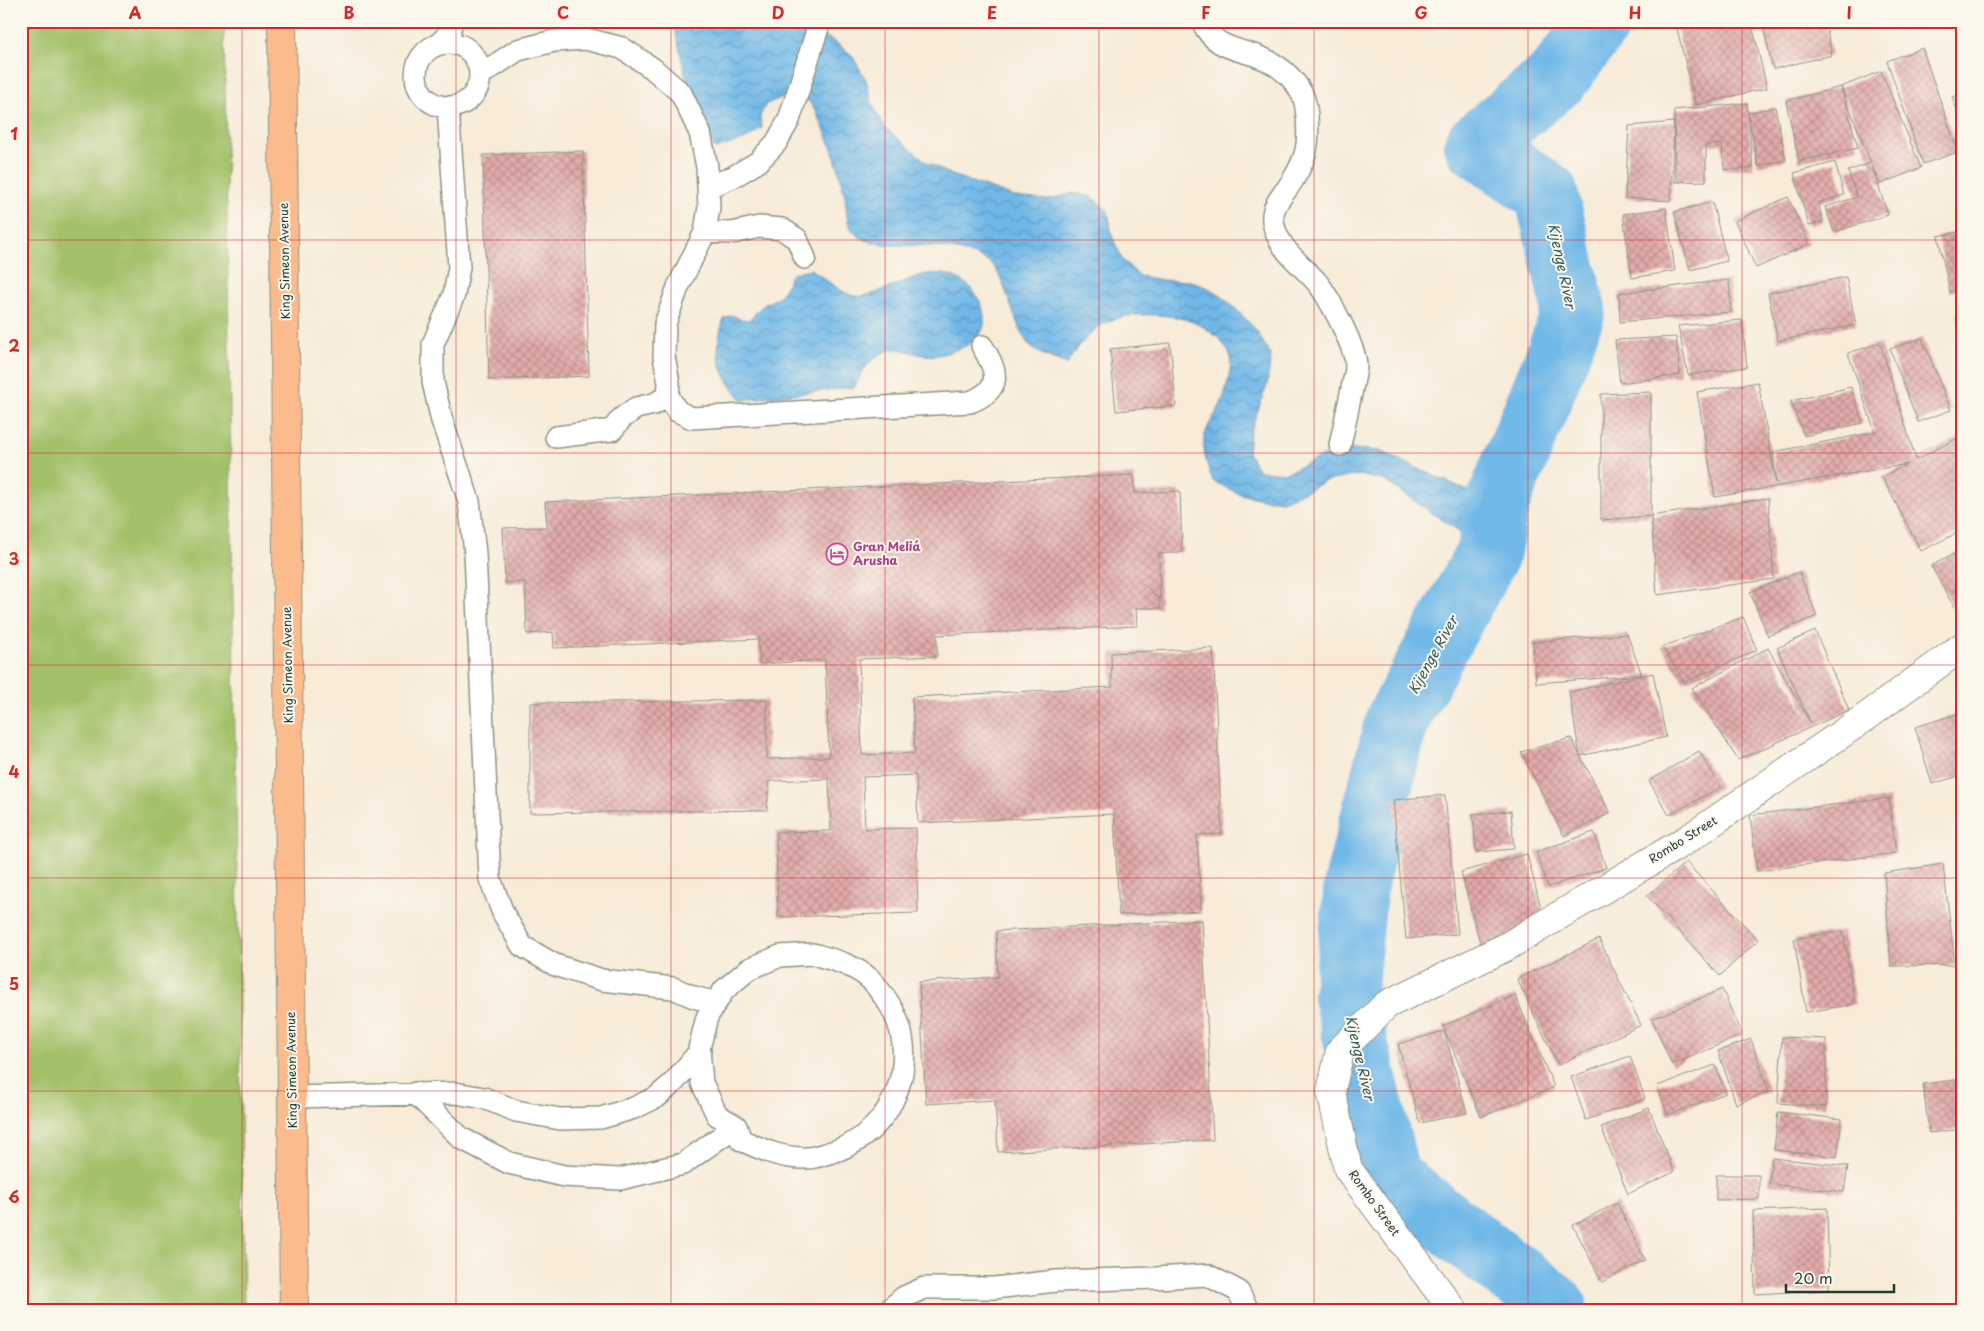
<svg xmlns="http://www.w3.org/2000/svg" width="1984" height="1331" font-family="'Playpen Sans',sans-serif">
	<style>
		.grass { fill: #a2c068; stroke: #607e4e }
		.water { fill: url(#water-waves); stroke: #477a8e }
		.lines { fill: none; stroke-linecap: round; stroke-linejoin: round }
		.river { stroke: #6fb8e8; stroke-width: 64 }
		.building { fill: url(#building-cross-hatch) }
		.service-casing { stroke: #8c9486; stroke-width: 24 }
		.minor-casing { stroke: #8c9486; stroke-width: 30 }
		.primary-casing { stroke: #8c9486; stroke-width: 30 }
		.service { stroke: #fff; stroke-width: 21 }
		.minor { stroke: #fff; stroke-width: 28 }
		.primary { stroke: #fbbb8c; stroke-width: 28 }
		.grid { fill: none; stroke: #d62828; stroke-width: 1; stroke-opacity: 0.55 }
		.labels { text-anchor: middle; stroke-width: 4; stroke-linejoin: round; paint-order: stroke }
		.street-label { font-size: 12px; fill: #1f3d34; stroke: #fbf7ec }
		.hotel-label { font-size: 12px; font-weight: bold; fill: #b23c85; stroke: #fbf7ec; text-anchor: start }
		.water-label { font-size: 14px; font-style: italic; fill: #335c61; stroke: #fbf7ec }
		.neatline { fill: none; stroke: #d62828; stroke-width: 2 }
		.grid-label { font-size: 16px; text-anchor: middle; font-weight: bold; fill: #d62828 }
	</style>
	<defs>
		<pattern id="water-waves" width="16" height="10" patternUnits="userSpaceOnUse" patternTransform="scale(1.25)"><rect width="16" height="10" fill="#6fb8e8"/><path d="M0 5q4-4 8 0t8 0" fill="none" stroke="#5b97bd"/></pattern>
		<pattern id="building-cross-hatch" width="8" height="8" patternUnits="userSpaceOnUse" patternTransform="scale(1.25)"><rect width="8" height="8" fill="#e3acaa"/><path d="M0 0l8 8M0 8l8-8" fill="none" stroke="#b78d8b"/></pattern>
	</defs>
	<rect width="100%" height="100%" fill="#fbf7ec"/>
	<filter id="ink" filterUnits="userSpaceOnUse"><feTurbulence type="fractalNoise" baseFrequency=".02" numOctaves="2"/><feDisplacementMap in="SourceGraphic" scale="10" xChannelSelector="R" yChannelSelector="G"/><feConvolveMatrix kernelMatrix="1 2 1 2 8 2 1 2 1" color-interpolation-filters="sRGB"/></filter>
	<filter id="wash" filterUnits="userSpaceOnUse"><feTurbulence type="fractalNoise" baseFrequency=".0096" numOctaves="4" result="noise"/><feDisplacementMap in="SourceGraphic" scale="20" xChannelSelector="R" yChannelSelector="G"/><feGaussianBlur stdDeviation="1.12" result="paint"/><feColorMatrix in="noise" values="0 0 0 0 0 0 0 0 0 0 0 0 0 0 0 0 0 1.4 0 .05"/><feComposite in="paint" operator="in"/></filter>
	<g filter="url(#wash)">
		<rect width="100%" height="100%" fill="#f8ebd8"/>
		<path class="grass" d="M21,21H224L244,1310H21Z"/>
		<path class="water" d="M673,21H798L803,27L832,40L852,55L866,80L873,106L885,128L928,163L952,175L1014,197L1048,200L1074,193L1092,197L1108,211L1112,236L1122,259L1139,276L1163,280L1191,281L1215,291L1234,307L1256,330L1271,356L1267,385L1250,432L1248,453L1259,471L1286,473L1325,455L1354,449L1380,451L1497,504L1489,551L1383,480L1359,475L1325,481L1304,492L1283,501L1262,499L1240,494L1213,481C1208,468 1203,455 1204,441C1205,426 1218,413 1223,399C1226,389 1233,366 1230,355C1229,352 1226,348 1224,345C1203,316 1160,312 1127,316C1098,320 1081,341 1067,364C1058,360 1037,354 1030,346C1013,327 1006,274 989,262C986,259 982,258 979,257C965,250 946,248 931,246C908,244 862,251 850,226C845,217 847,202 844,192C837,161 827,128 809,101L783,97L766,104L760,116L762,128L746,139L715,149L687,81Z
			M810,269C823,277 835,288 848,294C868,304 906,276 928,274C941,272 953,275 964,282C980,294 993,322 977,338C971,345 958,349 950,352C941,355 929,357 919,354C909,352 901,347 890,350C871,356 862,370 855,387L742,400C719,372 712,355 724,319L732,315L740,319L750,320C754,315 758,309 764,305C769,301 775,301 780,295C795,279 779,275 810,269Z"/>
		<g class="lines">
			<path class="river" d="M1556,1310L1553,1304L1389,1178L1345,997L1356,883L1397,720L1489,551L1497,504L1555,362L1574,310L1546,193L1476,145L1558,77L1600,21"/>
		</g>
		<g id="blocks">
			<path class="building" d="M1675,21H1751L1767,88L1696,105Z
				M1762,21H1825L1832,55L1773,69Z
				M1922,48L1958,152L1923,164L1887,61Z
				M1881,71L1921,168L1880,184L1872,166L1888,215L1834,232L1825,207L1857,197L1848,171L1871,163L1841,87Z
				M1841,87L1858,148L1799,161L1786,101Z
				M1963,94V125L1952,97Z
				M1747,103L1748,113L1775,107L1786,160L1758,166L1748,113L1753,168L1724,170L1722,144L1706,145V181L1675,182L1674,110Z
				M1674,122L1671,201L1625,198L1629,126Z
				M583,151L589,376L489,380L483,155Z
				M1835,162L1844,195L1818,203L1823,221L1809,226L1794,173Z
				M1788,197L1809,244L1756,268L1735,221Z
				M1712,202L1727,261L1690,270L1674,212Z
				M1666,208L1675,271L1632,278L1623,214Z
				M1963,231V290L1950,292L1938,236Z
				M1846,277L1856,325L1778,341L1768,293Z
				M1729,280L1731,312L1620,322L1619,293Z
				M1963,312V338H1962L1957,313Z
				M1742,320L1747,367L1688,375L1678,326Z
				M1676,337L1680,375L1620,383L1615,340Z
				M1922,338L1951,410L1918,422L1890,349Z
				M1170,343L1176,406L1116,411L1110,349Z
				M1880,343L1916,460L1963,435V530L1921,551L1882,477L1908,464L1715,497L1697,392L1758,382L1776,483L1773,452L1875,432L1848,353Z
				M1851,387L1863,423L1804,436L1791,401Z
				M1651,392V516L1601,520V394Z
				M1134,475L1135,493L1180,491L1182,552L1159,554L1160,608H1136L1137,626L937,635V656L859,659L862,755L915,753L912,697L1112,687L1111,653L1213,648L1222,834L1197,835L1201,911L1119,915L1114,814L918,823L916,775L863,777L865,829L916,828L918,913L778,917L776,832L831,831L829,779L769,781L767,810L530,813V703L767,700V759L829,757L825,660L760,664L758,639L554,648L553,632L527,634L525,582L505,583L503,528L547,527L545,502Z
				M1768,498L1774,579L1657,595L1651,516Z
				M1963,549V611L1958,614L1931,566Z
				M1799,572L1817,616L1768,636L1750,592Z
				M1743,617L1757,650L1684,682L1662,647Z
				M1815,631L1849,710L1738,760L1692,688L1768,648L1811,724L1777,648Z
				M1627,634L1642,675L1536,683L1533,642Z
				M1653,673L1666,737L1580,756L1569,692Z
				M1963,712V775L1932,784L1915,727Z
				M1571,738L1610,813L1564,836L1521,752Z
				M1699,751L1721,787L1669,815L1649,781Z
				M1445,795L1458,934L1406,939L1393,800Z
				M1889,798L1896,853L1757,871L1750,815Z
				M1511,811L1514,849L1476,852L1473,814Z
				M1594,832L1606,868L1548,887L1536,852Z
				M1527,854L1547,932L1482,950L1461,872Z
				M1686,862L1758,940L1720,976L1647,896Z
				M1943,864L1955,965L1891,966L1884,873Z
				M1202,920L1213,1140L998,1152L995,1100L926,1104L919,982L998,977L996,931Z
				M1843,931L1855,1004L1806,1012L1794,939Z
				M1599,939L1641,1025L1558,1065L1517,979Z
				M1722,989L1742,1035L1672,1065L1652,1019Z
				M1515,995L1554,1087L1481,1117L1443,1026Z
				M1444,1031L1467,1113L1420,1123L1398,1044Z
				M1782,1037L1826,1039V1107L1778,1103Z
				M1751,1039L1769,1092L1736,1104L1718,1051Z
				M1630,1056L1645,1099L1586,1120L1571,1077Z
				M1715,1065L1726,1093L1668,1115L1657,1086Z
				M1963,1079V1129L1929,1133L1923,1084Z
				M1649,1108L1674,1172L1628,1194L1601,1127Z
				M1778,1112L1842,1119L1837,1157L1774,1150Z
				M1772,1158L1848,1166L1844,1192L1769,1184Z
				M1716,1175H1759V1199L1716,1200Z
				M1617,1203L1645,1260L1602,1282L1573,1225Z
				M1827,1208L1829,1290L1755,1294L1753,1211Z"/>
		</g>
	</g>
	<g filter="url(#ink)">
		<use href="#blocks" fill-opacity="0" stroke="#8c9486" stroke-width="1"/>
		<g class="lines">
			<g class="service-casing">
				<path id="service" d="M1202,21C1213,47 1233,48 1257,56C1276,63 1293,76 1302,94C1308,106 1309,137 1306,150C1304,159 1299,170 1294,178C1287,192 1271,203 1273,221C1277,247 1297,261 1314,279C1327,292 1356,348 1356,366C1356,373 1353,382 1352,389C1348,407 1344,426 1340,445
					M416 75a32 32 0 1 1 64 0a32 32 0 1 1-64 0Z
					M439,44L450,32L451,21
					M480,75L518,50L554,41L586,39L622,48L652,68L681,93L700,133L707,167L709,207L705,232L678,287L665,324L664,356L669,383L668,396L654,404L636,408L622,418L612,430L556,437
					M448,107L459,267L454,295L433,344V382L442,421L469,501L475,553L490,879L503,913L522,946L555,965L602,980L673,988L694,997L716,1003
					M709,187L733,177L758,162L776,143L789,120L820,21
					M705,232L732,233L759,227L782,229L797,239L805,258
					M668,396L677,411L692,418L970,402C1003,389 998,372 982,346
					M813,954C834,960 855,965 871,980C876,984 879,991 883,995C928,1053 895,1138 825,1154C819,1156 813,1158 807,1158C783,1159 763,1150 741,1140L736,1126L717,1115L702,1083L699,1049L707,1017L724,990L749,969L780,956Z
					M415,1093L461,1138L509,1163L564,1176L620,1179L683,1164L736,1126
					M292,1097L455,1093L484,1098L516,1111L560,1119L601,1118L634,1108L657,1097L674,1082L700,1051
					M889,1310L904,1297L924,1288H994L1056,1281L1156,1278L1207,1275L1238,1291L1248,1310"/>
			</g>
			<g class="minor-casing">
				<path id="minor" d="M1453,1310L1348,1169L1331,1091L1340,1051L1386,1005L1506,947L1688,839L1866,717L1963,646"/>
			</g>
			<g class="primary-casing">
				<path id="primary" d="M282,21L294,1310"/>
			</g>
			<use href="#service" class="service"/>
			<use href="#minor" class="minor"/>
			<use href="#primary" class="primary"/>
		</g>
	</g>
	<path class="grid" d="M242,21V1310M456,21V1310M671,21V1310M885,21V1310M1099,21V1310M1314,21V1310M1528,21V1310M1742,21V1310M21,240H1963M21,453H1963M21,665H1963M21,878H1963M21,1091H1963"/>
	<defs>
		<g id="hotel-ring" transform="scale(1.125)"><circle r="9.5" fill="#fbf7ec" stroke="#d1479c" stroke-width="1.5"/><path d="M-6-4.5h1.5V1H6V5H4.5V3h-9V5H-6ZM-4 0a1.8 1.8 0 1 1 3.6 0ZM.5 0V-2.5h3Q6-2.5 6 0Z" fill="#d1479c"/></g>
	</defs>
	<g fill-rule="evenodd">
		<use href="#hotel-ring" x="837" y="554"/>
	</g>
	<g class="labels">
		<g class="street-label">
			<text transform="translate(285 261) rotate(-91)" y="4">King Simeon Avenue</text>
			<text transform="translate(288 665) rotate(-91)" y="4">King Simeon Avenue</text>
			<text transform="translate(1683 840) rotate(-32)" y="4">Rombo Street</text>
			<text transform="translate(292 1070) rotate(-91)" y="4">King Simeon Avenue</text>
			<text transform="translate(1374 1203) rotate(54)" y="4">Rombo Street</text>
		</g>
		<g class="hotel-label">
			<text x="853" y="551">Gran Meliá<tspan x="853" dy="14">Arusha</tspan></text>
		</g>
		<g class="water-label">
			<text transform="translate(1562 266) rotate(78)" y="5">Kijenge River</text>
			<text transform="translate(1433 655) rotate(-61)" y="5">Kijenge River</text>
			<text transform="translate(1360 1058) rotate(77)" y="5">Kijenge River</text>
		</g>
	</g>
	<rect width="1984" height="1331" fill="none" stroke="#fbf7ec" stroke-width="55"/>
	<path d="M1786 1284v8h108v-8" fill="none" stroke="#1f3d34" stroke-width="2.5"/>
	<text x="1794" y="1284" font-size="15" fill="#1f3d34" stroke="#fbf7ec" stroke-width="4" paint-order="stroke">20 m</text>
	<rect x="28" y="28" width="1928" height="1276" class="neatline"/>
	<g class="grid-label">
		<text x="135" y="19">A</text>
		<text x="349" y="19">B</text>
		<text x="563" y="19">C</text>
		<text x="778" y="19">D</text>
		<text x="992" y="19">E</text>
		<text x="1206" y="19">F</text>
		<text x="1421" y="19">G</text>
		<text x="1635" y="19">H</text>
		<text x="1849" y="19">I</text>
		<text x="14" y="140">1</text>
		<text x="14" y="352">2</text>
		<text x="14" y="565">3</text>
		<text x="14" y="778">4</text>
		<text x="14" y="990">5</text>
		<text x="14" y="1203">6</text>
	</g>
</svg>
